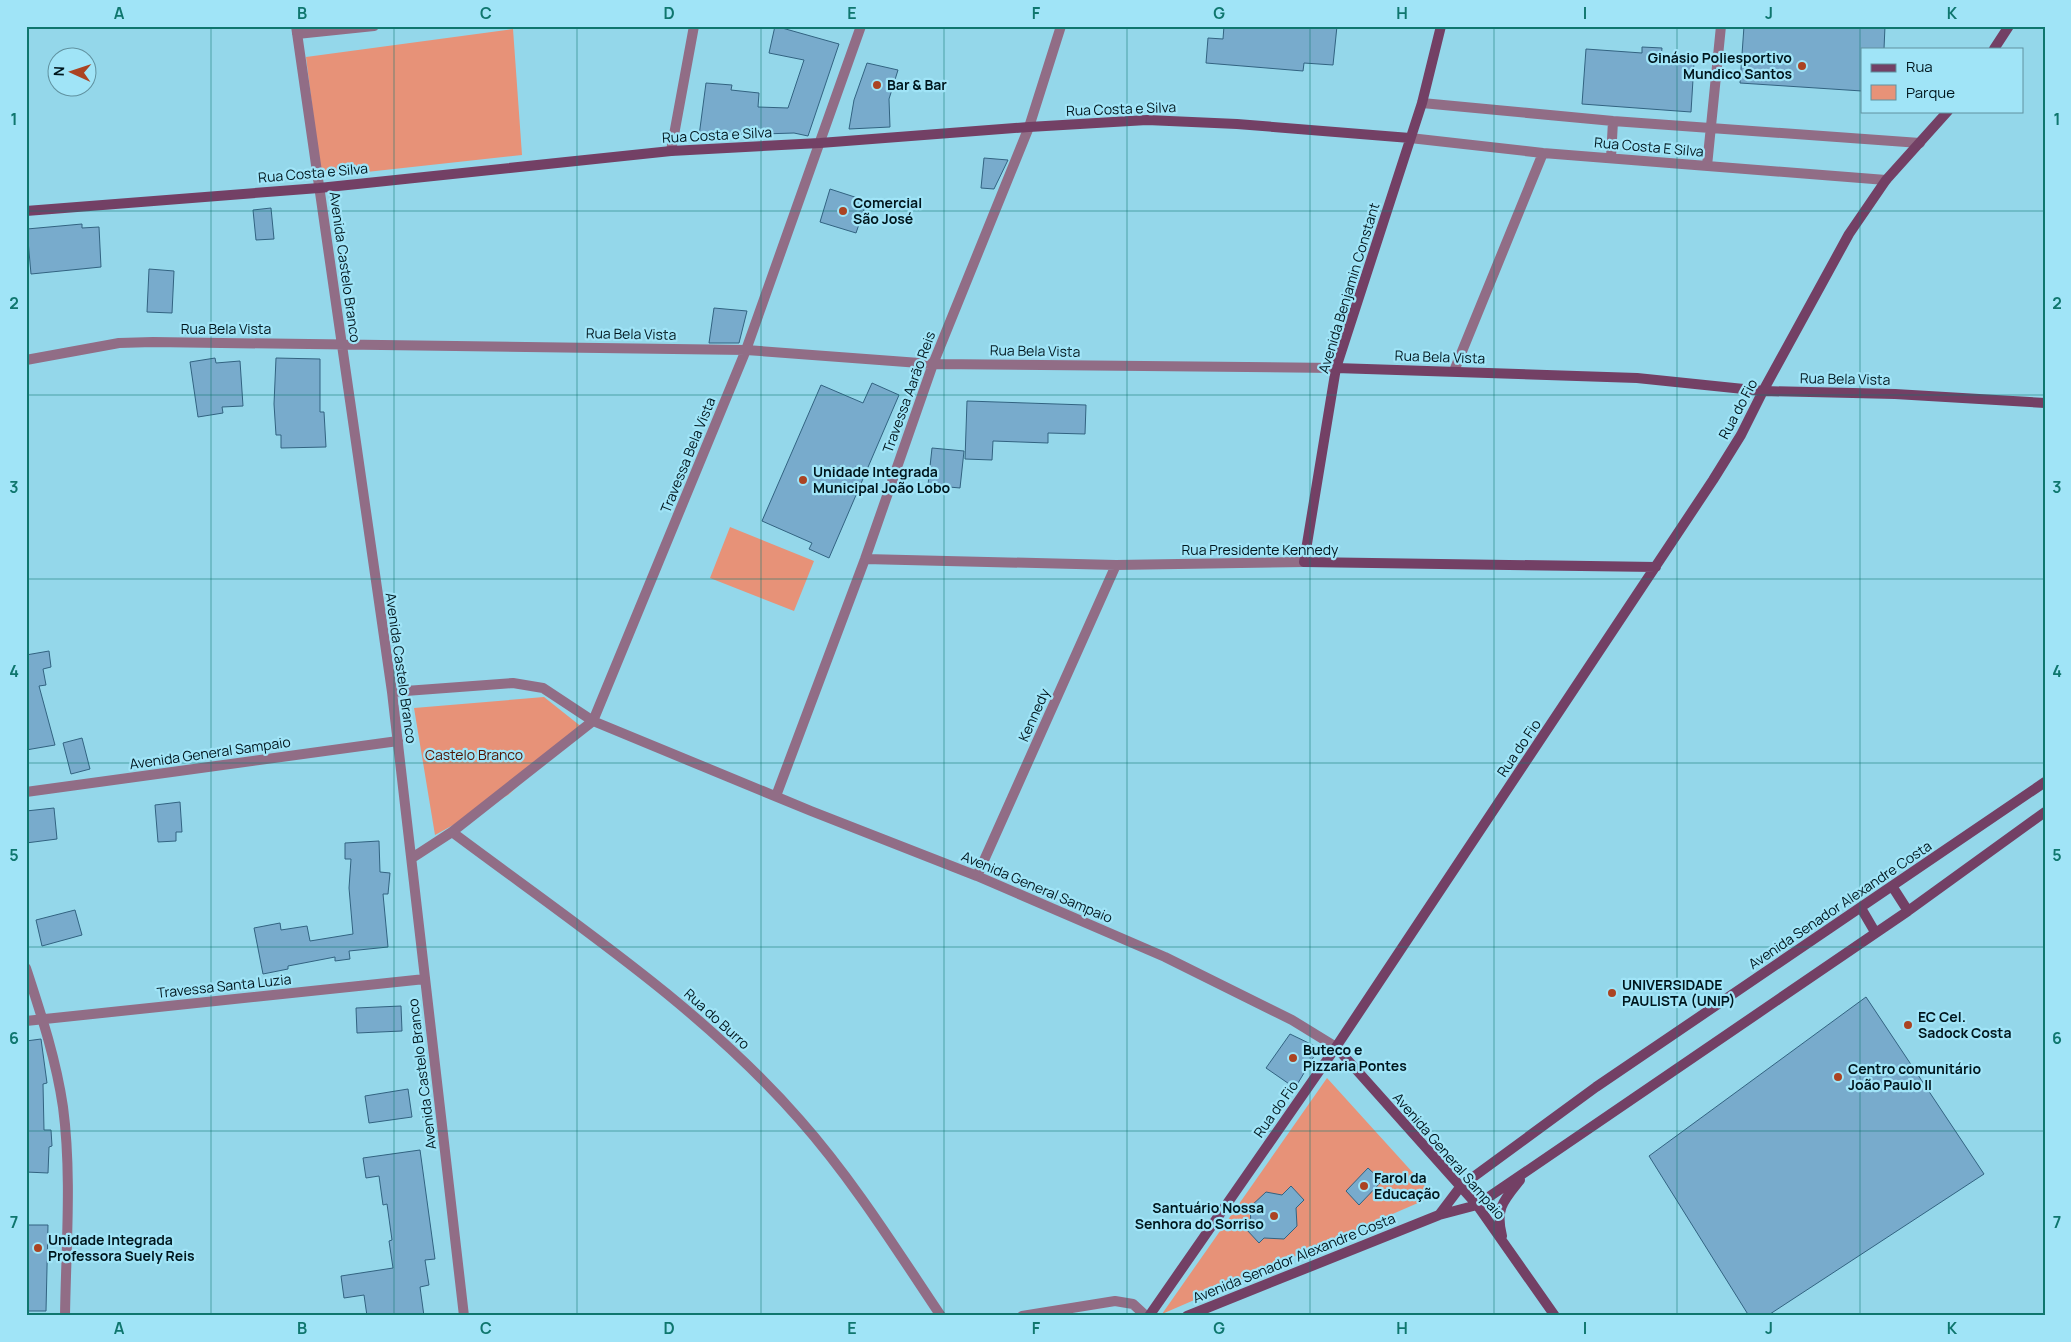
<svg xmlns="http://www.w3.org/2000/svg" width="2071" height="1342" font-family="Manrope,sans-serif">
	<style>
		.green { fill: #e79278 }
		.building { fill: #78abcc; stroke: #326381 }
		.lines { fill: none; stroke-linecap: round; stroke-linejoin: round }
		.street { stroke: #916d86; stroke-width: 10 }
		.secondary { stroke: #734065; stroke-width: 10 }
		.grid { fill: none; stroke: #0f766e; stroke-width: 1; stroke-opacity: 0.55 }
		.poi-dot { fill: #ab4322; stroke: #a0e4f7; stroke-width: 2 }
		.labels { text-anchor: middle; stroke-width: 4.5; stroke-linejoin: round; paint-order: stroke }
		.poi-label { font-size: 14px; font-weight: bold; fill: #00171e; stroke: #a0e4f7; text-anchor: start }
		.street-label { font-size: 14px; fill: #00171e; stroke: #a0e4f7 }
		.park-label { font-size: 14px; fill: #4f1200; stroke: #a0e4f7 }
		.neatline { fill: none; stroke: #0f766e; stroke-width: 2 }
		.grid-label { font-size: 16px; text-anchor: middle; font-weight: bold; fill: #0f766e }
	</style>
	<rect width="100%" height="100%" fill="#94d7ea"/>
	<path class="green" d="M513,29L522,155L321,177L306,57Z
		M730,527L814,561L794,611L710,578Z
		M544,697L583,728L508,795L435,835L414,708Z
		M1327,1078L1434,1196L1162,1314Z"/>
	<path class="building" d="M775,26L839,44L808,136L794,133L699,136L706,83L732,85L731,90L759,93L758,107L788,108L804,60L769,53Z
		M1224,26H1337L1333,65L1304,63L1303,71L1206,63L1208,38L1223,39Z
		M1744,26H1885L1884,49H1862V91L1740,83Z
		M1642,47L1662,48L1661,60L1694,63L1691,112L1582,104L1586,49L1642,53Z
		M867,63L898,70L889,99L890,127L849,129L854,100Z
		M984,158L1008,160L994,189L981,188Z
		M830,189L867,201L856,233L820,222Z
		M271,208L274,239L256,240L253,210Z
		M82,224V228L99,227L101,267L31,274L27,229Z
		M149,269L174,271L172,313L147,312Z
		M714,308L747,311L739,343H709Z
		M215,358L216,363L240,361L243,406L222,407L223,413L198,417L190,362Z
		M276,358L320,359V412H324L326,447L281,448V435H276L274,404Z
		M872,383L899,395L829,558L809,549L812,543L762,521L821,385L863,403Z
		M967,401L1086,405L1085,434L1048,433V443L993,441L992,460L965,459Z
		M932,448L964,451L960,488L928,485Z
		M49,651L51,667L43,669L46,685L39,686L55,745L26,750V655Z
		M82,738L90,769L71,774L63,743Z
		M180,802L182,832H176V841L158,842L155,805Z
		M54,808L57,839L26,843V811Z
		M379,841L380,872L390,873L388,894H383L388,947L349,951L350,959L335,961V957L288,966V969L263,974L254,928L280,923L281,930L307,926L310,941L353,934L349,888L351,859H345V843Z
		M75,910L82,935L42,946L36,920Z
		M1866,997L1984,1174L1767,1316H1749L1649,1156Z
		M401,1006L402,1031L357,1033L356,1008Z
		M1290,1034L1319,1048L1295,1088L1266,1068Z
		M41,1039L47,1083L43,1084L44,1130H51L52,1146L49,1147L48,1173L26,1172V1041Z
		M408,1089L412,1117L369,1123L365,1096Z
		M420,1150L435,1259L425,1260L429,1285L420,1287L424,1316H367L364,1295L344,1298L341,1276L393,1268L389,1241L392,1240L387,1204L383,1205L379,1176L366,1178L363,1158Z
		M1368,1168L1382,1181L1359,1205L1346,1191Z
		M1291,1186L1304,1200L1296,1208L1297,1226L1284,1239L1264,1238L1259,1243L1246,1229L1251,1224L1250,1207L1266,1192L1282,1195Z
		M26,1225H48L46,1311H26Z"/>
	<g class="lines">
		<path class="street" d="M296,26L392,692L464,1316
			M297,34L374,26
			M1422,103L1613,121L1920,143
			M1410,138L1543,153L1886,180
			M671,151L694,26
			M1611,158L1613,121
			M1707,166L1721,26
			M26,360L119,343L153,342L746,350L933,364L1336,368
			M1454,371L1543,153
			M865,559L1116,565L1304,562
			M392,692L513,683L543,688L593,721L811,811L977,876L1165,957L1292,1020L1336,1047
			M26,792L398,741
			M776,796L865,559L933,364L1029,127L1061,26
			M452,832L593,721L746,350L861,26
			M412,858L452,832C572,922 700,1006 800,1120C853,1180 896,1249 941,1316
			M977,876L1116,565
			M26,968C41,1014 56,1059 63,1107C72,1175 66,1247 65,1316
			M26,1021L425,979
			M1022,1316L1115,1301L1133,1304L1146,1316"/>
		<path class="secondary" d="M1441,26L1422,103L1336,368L1304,562L1656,567
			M1994,49L2009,26
			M26,211L319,188L671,151L820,143L1029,127L1147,120L1237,124L1410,138
			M1336,368L1637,378L1763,391L1895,394L2045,403
			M1892,886L1908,911
			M1861,908L1875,932
			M1336,1047L1477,1205L1555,1316
			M1439,1215L1461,1186L1596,1087L2045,782
			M1502,1236C1495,1209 1503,1201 1520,1180
			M1149,1316L1336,1047L1713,480L1741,435L1763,391L1849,234L1886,180L1948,111
			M1187,1316L1439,1215L1477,1205L1908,911L2045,812"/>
	</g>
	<path class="grid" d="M211,26V1316M394,26V1316M577,26V1316M761,26V1316M944,26V1316M1127,26V1316M1310,26V1316M1494,26V1316M1677,26V1316M1860,26V1316M26,211H2045M26,395H2045M26,579H2045M26,763H2045M26,947H2045M26,1131H2045"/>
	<g class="poi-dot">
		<circle cx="1802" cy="66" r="5"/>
		<circle cx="877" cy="85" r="5"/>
		<circle cx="843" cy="211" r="5"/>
		<circle cx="803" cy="480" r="5"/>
		<circle cx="1612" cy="993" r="5"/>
		<circle cx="1908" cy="1025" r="5"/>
		<circle cx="1293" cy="1058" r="5"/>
		<circle cx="1838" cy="1077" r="5"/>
		<circle cx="1364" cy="1186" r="5"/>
		<circle cx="1274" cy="1216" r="5"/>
		<circle cx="38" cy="1248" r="5"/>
	</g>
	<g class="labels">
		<g class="poi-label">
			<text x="1792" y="63" text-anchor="end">Ginásio Poliesportivo<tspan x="1792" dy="16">Mundico Santos</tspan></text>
			<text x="887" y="90">Bar &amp; Bar</text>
			<text x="853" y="208">Comercial<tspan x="853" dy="16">São José</tspan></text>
			<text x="813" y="477">Unidade Integrada<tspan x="813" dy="16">Municipal João Lobo</tspan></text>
			<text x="1622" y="990">UNIVERSIDADE<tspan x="1622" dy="16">PAULISTA (UNIP)</tspan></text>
			<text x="1918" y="1022">EC Cel.<tspan x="1918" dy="16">Sadock Costa</tspan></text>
			<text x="1303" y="1055">Buteco e<tspan x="1303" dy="16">Pizzaria Pontes</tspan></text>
			<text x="1848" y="1074">Centro comunitário<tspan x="1848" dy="16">João Paulo II</tspan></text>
			<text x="1374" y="1183">Farol da<tspan x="1374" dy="16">Educação</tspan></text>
			<text x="1264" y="1213" text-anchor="end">Santuário Nossa<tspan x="1264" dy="16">Senhora do Sorriso</tspan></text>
			<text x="48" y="1245">Unidade Integrada<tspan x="48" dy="16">Professora Suely Reis</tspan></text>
		</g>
		<g class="street-label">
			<text transform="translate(1121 109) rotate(-2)" y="5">Rua Costa e Silva</text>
			<text transform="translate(717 135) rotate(-3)" y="5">Rua Costa e Silva</text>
			<text transform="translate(1649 147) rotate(5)" y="5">Rua Costa E Silva</text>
			<text transform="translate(313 173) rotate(-5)" y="5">Rua Costa e Silva</text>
			<text transform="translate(345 267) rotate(82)" y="5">Avenida Castelo Branco</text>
			<text transform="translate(1349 288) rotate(-73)" y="5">Avenida Benjamin Constant</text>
			<text x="226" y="334">Rua Bela Vista</text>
			<text transform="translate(631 334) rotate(1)" y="5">Rua Bela Vista</text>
			<text transform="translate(1035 351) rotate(1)" y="5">Rua Bela Vista</text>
			<text transform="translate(1440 357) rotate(2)" y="5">Rua Bela Vista</text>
			<text transform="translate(1845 379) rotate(1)" y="5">Rua Bela Vista</text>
			<text transform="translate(909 392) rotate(-70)" y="5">Travessa Aarão Reis</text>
			<text transform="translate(1738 409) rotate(-62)" y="5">Rua do Fio</text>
			<text transform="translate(688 455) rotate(-68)" y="5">Travessa Bela Vista</text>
			<text x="1260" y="555">Rua Presidente Kennedy</text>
			<text transform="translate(401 668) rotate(82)" y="5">Avenida Castelo Branco</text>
			<text transform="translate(1034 715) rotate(-66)" y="5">Kennedy</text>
			<text transform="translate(1519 748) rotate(-56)" y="5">Rua do Fio</text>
			<text transform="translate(210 753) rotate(-8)" y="5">Avenida General Sampaio</text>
			<text transform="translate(1037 887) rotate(23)" y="5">Avenida General Sampaio</text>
			<text transform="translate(1840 905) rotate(-34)" y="5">Avenida Senador Alexandre Costa</text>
			<text transform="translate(224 986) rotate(-6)" y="5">Travessa Santa Luzia</text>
			<text transform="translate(717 1019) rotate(42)" y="5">Rua do Burro</text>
			<text transform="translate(422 1074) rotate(-97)" y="5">Avenida Castelo Branco</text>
			<text transform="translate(1276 1109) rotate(-55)" y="5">Rua do Fio</text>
			<text transform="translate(1449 1156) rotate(49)" y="5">Avenida General Sampaio</text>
			<text transform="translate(1294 1258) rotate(-22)" y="5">Avenida Senador Alexandre Costa</text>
		</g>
		<g class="park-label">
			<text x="474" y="760">Castelo Branco</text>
		</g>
	</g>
	<rect width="2071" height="1342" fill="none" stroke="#a0e4f7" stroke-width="55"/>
	<rect x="1861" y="48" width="162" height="65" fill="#a0e4f7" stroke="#6092a0"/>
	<rect x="1871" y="64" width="25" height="8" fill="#734065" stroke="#6092a0"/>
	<text x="1906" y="72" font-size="15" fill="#00171e">Rua</text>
	<rect x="1871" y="85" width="25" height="15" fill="#e79278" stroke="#6092a0"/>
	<text x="1906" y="98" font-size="15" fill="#00171e">Parque</text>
	<g transform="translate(72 72) rotate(273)"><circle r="24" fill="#a0e4f7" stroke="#6092a0"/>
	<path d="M0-4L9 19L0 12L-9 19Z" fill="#ab4322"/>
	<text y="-8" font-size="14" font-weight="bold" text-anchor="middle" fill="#00171e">N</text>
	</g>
	<rect x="28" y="28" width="2016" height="1286" class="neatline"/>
	<g class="grid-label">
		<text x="119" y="19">A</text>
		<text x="302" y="19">B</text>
		<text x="486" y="19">C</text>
		<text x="669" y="19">D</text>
		<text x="852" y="19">E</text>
		<text x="1036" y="19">F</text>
		<text x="1219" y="19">G</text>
		<text x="1402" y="19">H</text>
		<text x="1585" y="19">I</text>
		<text x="1769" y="19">J</text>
		<text x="1952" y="19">K</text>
		<text x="14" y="125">1</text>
		<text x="2057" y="125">1</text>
		<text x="14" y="309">2</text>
		<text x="2057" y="309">2</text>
		<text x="14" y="493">3</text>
		<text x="2057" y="493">3</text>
		<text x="14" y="677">4</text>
		<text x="2057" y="677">4</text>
		<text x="14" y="861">5</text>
		<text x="2057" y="861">5</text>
		<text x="14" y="1044">6</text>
		<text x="2057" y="1044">6</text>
		<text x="14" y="1228">7</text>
		<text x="2057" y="1228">7</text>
		<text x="119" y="1334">A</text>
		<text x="302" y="1334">B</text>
		<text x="486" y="1334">C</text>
		<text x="669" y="1334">D</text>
		<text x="852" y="1334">E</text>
		<text x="1036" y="1334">F</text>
		<text x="1219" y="1334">G</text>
		<text x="1402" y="1334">H</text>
		<text x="1585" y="1334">I</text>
		<text x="1769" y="1334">J</text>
		<text x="1952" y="1334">K</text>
	</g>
</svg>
